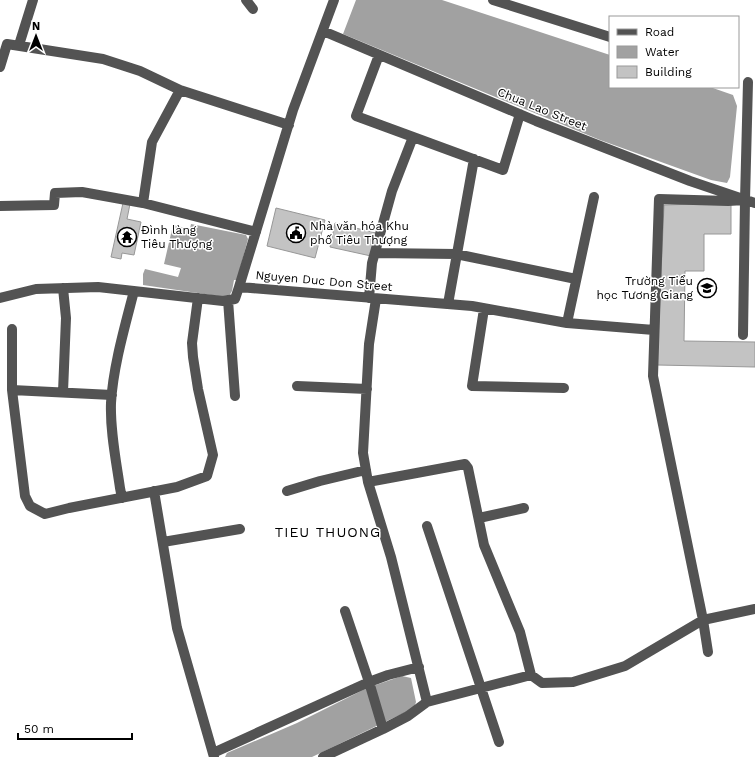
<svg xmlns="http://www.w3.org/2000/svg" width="755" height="757" font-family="'Work Sans',sans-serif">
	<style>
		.water { fill: #a1a1a1 }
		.building { fill: #c3c3c3; stroke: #979797 }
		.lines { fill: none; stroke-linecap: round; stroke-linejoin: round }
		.minor { stroke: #535353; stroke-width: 10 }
		.labels { text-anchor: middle; stroke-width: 3; stroke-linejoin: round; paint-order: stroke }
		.street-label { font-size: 12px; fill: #000; stroke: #fff }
		.poi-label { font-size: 12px; fill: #000; stroke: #fff; text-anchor: start }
		.quarter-label { font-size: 14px; letter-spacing: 1px; fill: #000; stroke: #fff }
	</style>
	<rect width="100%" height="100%" fill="#fff"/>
	<path class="water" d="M356,0H442L610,55V87H710L733,95L737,106L730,177L727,183L711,180L600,140L343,34Z
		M191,224L246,235L248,239L237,280H234L232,291L229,296H218L143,285V274L145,269L178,277L181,268L164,264L173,225L190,229Z
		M402,676L411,678L416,702L414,708L312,757H225L227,753L297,723L367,688Z"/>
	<path class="building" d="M123,203L130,204L127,219L141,222L134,255L122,253L121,259L111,257Z
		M731,203V234H704V271H685L684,341L755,342V367L657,365L664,205Z
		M276,208L325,220L315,258L267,246Z
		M335,223L376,233L371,256L330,247Z"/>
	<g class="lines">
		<path class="minor" d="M246,0L253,9
			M493,0L610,37
			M323,31L536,121L690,181L755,203
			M19,45L33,0
			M379,55L356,116L503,170L520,114
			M0,67L7,44L103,59L140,71L180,90L289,125
			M143,203L152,142L180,90
			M0,206L54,205L55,193L82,192L143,203L256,232
			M375,253L456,254L576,279
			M239,287L293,110L334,0
			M63,288L66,318L63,392
			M0,298L36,289L98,287L223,301L235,299L239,287L472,306L567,323L654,330
			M369,298L372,263L392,191L413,137
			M376,299L369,344L363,453L368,482L391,557L427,702
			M228,300L235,396
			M448,304L474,159
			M484,309L472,386L564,388
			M567,323L594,197
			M12,329V390L25,496L30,506L45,514L69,508L177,487L207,476L213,455L198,389L193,357L192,343L198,298
			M743,335L745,200
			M297,386L367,389
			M12,390L112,395
			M368,482L465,464L468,468L484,545L520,632L531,675
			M154,491L177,628L214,757
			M287,491L320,481L366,470
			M122,498L120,488C116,460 110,431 111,403C113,367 125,326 134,291
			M479,518L524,508
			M427,526L499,742
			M163,542L240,529
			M345,611L369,682L383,729
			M708,652L703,620L653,376L659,199L728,201L745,200L748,82
			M213,753L369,682L388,675L419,667
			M323,757L383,729L408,716L427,702L531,675L542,683L573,682L625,666L703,620L755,609"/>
	</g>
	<defs>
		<g id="civic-ring" transform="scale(1)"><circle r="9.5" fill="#fff" stroke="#000" stroke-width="1.5"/><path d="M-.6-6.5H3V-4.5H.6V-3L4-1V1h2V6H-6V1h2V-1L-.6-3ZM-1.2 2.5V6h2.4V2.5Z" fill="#000"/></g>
		<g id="temple-ring" transform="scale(1)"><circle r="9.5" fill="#fff" stroke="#000" stroke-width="1.5"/><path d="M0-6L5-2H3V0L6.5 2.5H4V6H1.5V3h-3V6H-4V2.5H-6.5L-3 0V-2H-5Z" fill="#000"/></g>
		<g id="school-ring" transform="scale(1)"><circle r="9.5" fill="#fff" stroke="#000" stroke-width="1.5"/><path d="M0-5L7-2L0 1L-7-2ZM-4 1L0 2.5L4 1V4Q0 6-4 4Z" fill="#000"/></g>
	</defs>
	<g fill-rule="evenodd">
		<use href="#civic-ring" x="296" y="233"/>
		<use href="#temple-ring" x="127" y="237"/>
		<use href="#school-ring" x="707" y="288"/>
	</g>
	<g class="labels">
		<g class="street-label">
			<text transform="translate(542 109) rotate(22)" y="4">Chua Lao Street</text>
			<text transform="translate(324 281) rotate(5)" y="4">Nguyen Duc Don Street</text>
		</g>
		<g class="poi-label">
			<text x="310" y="230">Nhà văn hóa Khu<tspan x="310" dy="14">phố Tiêu Thượng</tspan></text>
			<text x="141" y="234">Đình làng<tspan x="141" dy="14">Tiêu Thượng</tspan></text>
			<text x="693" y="285" text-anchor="end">Trường Tiểu<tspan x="693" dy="14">học Tương Giang</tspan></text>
		</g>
		<g class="quarter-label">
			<text x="328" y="537">TIEU THUONG</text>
		</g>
	</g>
	<rect x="609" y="16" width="130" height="72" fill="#ffffff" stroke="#999999"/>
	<rect x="617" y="29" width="20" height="6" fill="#535353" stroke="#999999"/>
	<text x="645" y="36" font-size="12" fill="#000000">Road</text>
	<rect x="617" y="46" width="20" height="12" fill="#a1a1a1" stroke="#999999"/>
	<text x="645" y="56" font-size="12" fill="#000000">Water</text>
	<rect x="617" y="66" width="20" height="12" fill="#c3c3c3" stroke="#999999"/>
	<text x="645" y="76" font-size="12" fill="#000000">Building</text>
	<g transform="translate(36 36)" stroke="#ffffff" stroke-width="3" paint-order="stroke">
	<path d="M0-3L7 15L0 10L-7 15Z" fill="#000000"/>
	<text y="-6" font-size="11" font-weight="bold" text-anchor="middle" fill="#000000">N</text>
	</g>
	<path d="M18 733v6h114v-6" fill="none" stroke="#000000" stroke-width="2"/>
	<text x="24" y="733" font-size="12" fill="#000000" stroke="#ffffff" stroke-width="3" paint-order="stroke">50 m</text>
</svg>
